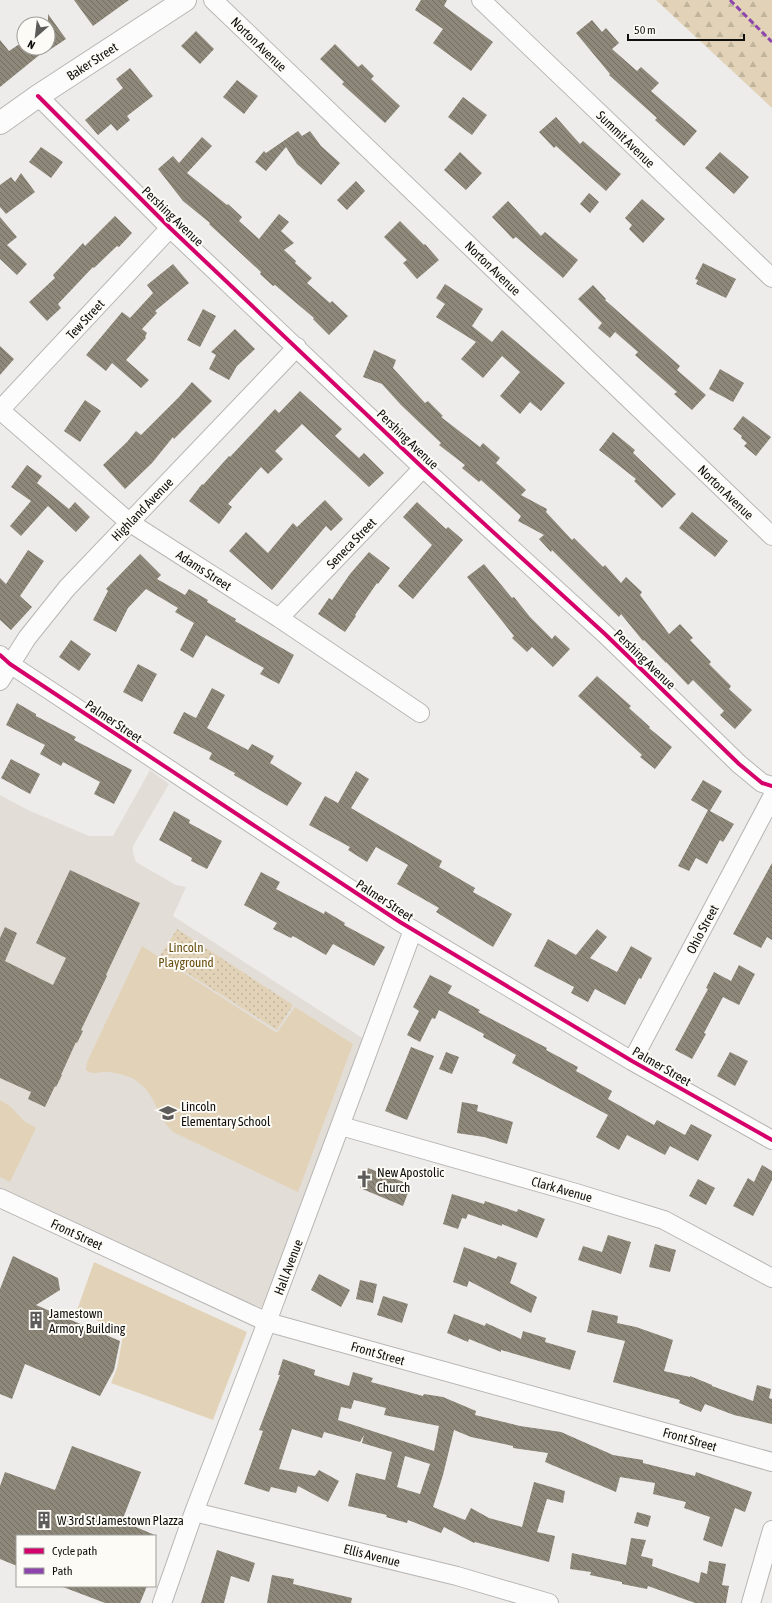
<svg xmlns="http://www.w3.org/2000/svg" width="772" height="1603" font-family="'Asap Condensed',sans-serif">
	<style>
		.built { fill: #e2ddd7 }
		.grass { fill: #e2d3b8 }
		.forest { fill: url(#forest-firs) }
		.park { fill: url(#park-dots) }
		.building { fill: url(#building-back-hatch); fill-rule: evenodd }
		.lines { fill: none; stroke-linecap: round; stroke-linejoin: round }
		.minor-casing { stroke: #b8b6b4; stroke-width: 20 }
		.tertiary-casing { stroke: #b8b6b4; stroke-width: 24 }
		.minor { stroke: #fcfcfc; stroke-width: 18 }
		.tertiary { stroke: #fcfcfc; stroke-width: 22 }
		.quiet { stroke: #8e44ad; stroke-width: 3; stroke-dasharray: 6 3; stroke-linecap: butt }
		.cycleway-casing { stroke: #fdfbf6; stroke-width: 6 }
		.cycleway { stroke: #d6006c; stroke-width: 4 }
		.labels { text-anchor: middle; stroke-width: 4; stroke-linejoin: round; paint-order: stroke }
		.street-label { font-size: 13px; fill: #100f0d; stroke: #fdfbf6 }
		.park-label { font-size: 13px; fill: #674d11; stroke: #fdfbf6 }
		.poi-label { font-size: 13px; fill: #100f0d; stroke: #fdfbf6; text-anchor: start }
	</style>
	<defs>
		<pattern id="forest-firs" width="22" height="20" patternUnits="userSpaceOnUse"><rect width="22" height="20" fill="#e2d3b8"/><path d="M5 1l3.5 6h-7zM16 11l3.5 6h-7z" fill="#c1b49d"/></pattern>
		<pattern id="park-dots" width="8" height="8" patternUnits="userSpaceOnUse"><rect width="8" height="8" fill="#e2d3b8"/><path d="M2 2h.1M6 6h.1" fill="none" stroke="#c1b49d" stroke-width="1.8" stroke-linecap="round"/></pattern>
		<pattern id="building-back-hatch" width="6" height="6" patternUnits="userSpaceOnUse"><rect width="6" height="6" fill="#8e887a"/><path d="M-1 5l2 2M0 0l6 6M5-1l2 2" fill="none" stroke="#736e62"/></pattern>
	</defs>
	<rect width="100%" height="100%" fill="#eeecea"/>
	<path class="built" d="M150,770L169,784L133,846V853L136,862L176,885L186,887L173,916L364,1039L264,1306L260,1308L0,1189V795L28,810L89,836H113Z"/>
	<path class="grass" d="M142,946L277,1033L295,1007L353,1044L298,1192L173,1132C155,1115 157,1092 132,1078C125,1075 117,1073 110,1072C102,1071 93,1076 86,1070L87,1062Z
		M0,1100L11,1107L24,1121L36,1128L10,1182L0,1177Z
		M94,1262L247,1332L213,1420L111,1383L117,1368L124,1330L76,1313Z"/>
	<path class="forest" d="M656,0H772V108Z"/>
	<path class="park" d="M177,929L293,1005L277,1030L160,956Z"/>
	<path class="building" d="M74,0H129L93,26Z
		M421,0H447L444,6L493,42L471,71L433,43L443,29L415,10Z
		M48,14L66,39L48,51V48L0,87V40L9,51L24,41V48H48Z
		M592,20L602,32L606,28L619,43L612,49L637,71L641,67L659,83L651,91L697,131L684,146L655,120L657,118L609,75L610,74L576,33Z
		M196,31L214,49L200,64L181,46Z
		M335,44L358,67L362,64L374,76L371,79L400,106L385,123L342,84L344,82L320,59Z
		M130,68L153,96L127,116L130,120L117,131L111,124L98,135L85,120L123,88L116,79Z
		M237,80L258,96L244,114L223,97Z
		M463,97L487,115L472,135L448,117Z
		M556,117L580,144L583,141L621,174L606,191L556,146L554,148L539,132Z
		M298,131L302,136L310,131L321,146L340,163L321,185L297,164L286,147L266,171L255,162L264,151L266,153Z
		M202,137L212,146L187,173L227,205L228,204L242,217L239,221L259,239L279,214L289,222L281,231L294,243L284,250L296,261L295,263L312,278L307,283L330,303L332,301L348,316L329,335L313,319L314,318L275,285L273,286L260,274L261,272L209,224L210,223L183,201L158,169L173,156L179,163Z
		M41,147L63,162L51,178L29,162Z
		M460,152L482,173L466,190L444,170Z
		M720,152L749,177L734,194L705,168Z
		M21,173L35,192L6,214L0,207V185L11,177L15,182Z
		M356,181L365,191L347,210L337,200Z
		M589,193L599,202L590,213L580,204Z
		M642,199L665,219L643,243L629,229L632,225L625,218Z
		M508,201L541,236L545,232L578,260L563,278L516,237L513,239L492,217Z
		M115,216L132,233L119,247L117,246L94,268L93,267L58,304L61,308L47,321L29,302L55,278L53,275L83,243L85,246Z
		M0,217L17,237L7,245L27,264L17,275L0,259Z
		M400,221L424,245L425,244L439,260L417,279L403,263L407,260L384,237Z
		M703,263L736,279L726,298L696,284L698,280L695,279Z
		M173,264L189,283L155,311L157,313L142,329L147,333L145,337L146,338L126,360L149,380L141,388L112,363L106,371L86,355L122,312L130,318L153,293L147,285Z
		M445,284L483,309L472,326L492,342L502,330L565,383L541,411L530,402L520,414L500,396L520,372L502,356L483,378L461,359L476,342L436,317L445,304L436,298Z
		M593,285L606,299L605,300L680,366L677,370L706,395L692,410L674,394L677,392L635,355L638,352L615,332L610,338L598,328L602,323L578,299Z
		M203,309L216,316L200,347L187,340Z
		M235,329L255,349L237,366L229,380L209,369L216,355L211,352Z
		M0,346L14,359L0,375Z
		M374,350L396,360L393,368L425,403L428,401L443,416L441,417L480,447L483,443L500,458L496,463L526,490L521,495L547,509L546,512L572,540L574,538L603,567L605,565L621,583L626,577L642,592L640,595L669,634L680,624L693,638L690,640L711,662L709,664L731,686L729,689L752,710L735,729L720,715L724,711L693,680L688,685L666,662V663L644,640L643,641L621,614L619,617L552,550L551,552L539,539L544,535L518,521L521,516L481,480L479,482L462,468L465,465L439,445L441,443L401,405L382,384L363,377Z
		M720,369L744,383L733,402L709,389Z
		M192,382L212,401L174,439L173,437L152,463L125,489L103,465L127,442L136,431L141,435L179,397Z
		M300,391L342,429L335,436L359,458L364,453L384,473L369,487L302,424L275,451L283,459L268,474L261,467L228,504L232,507L219,524L189,501L202,484L203,485L229,456L230,457L275,409L279,413Z
		M85,400L101,411L80,442L64,431Z
		M743,416L771,437L756,456L744,446L747,443L741,438L742,436L733,429Z
		M613,432L635,450L633,453L676,494L662,508L634,481L636,479L599,450Z
		M27,465L42,476L37,483L69,509L75,502L90,517L76,532L48,506L21,536L10,526L31,501L11,487Z
		M325,500L343,519L331,531L326,526L272,590L229,551L246,532L268,553L293,523L297,527Z
		M417,502L446,529L448,527L463,540L413,599L398,586L432,545L403,517Z
		M692,512L728,541L715,557L679,528Z
		M28,550L44,561L20,596L32,607L11,630L0,620V578L6,584Z
		M369,552L390,568L378,584L377,583L355,615L356,616L345,632L318,614L329,598L332,600L350,574Z
		M140,554L161,575L157,579L185,595L189,589L208,600L207,602L236,619L235,621L294,655L279,684L260,674L264,668L206,635L193,658L180,650L194,623L175,612L178,608L146,589L128,608L116,632L93,620L108,591L106,589Z
		M484,564L512,598L514,597L530,617L552,639L555,635L570,649L553,667L532,647L527,652L512,638L514,636L467,577Z
		M71,640L91,654L79,671L59,657Z
		M138,664L157,674L142,702L123,692Z
		M597,676L631,706L629,708L650,727L649,728L672,747L655,769L640,757L642,755L578,696Z
		M212,688L225,695L207,728L248,750L252,744L274,756L270,763L302,783L287,806L234,775L235,773L209,759L212,753L173,733L184,712L196,718Z
		M17,703L36,714V716L76,737L74,740L132,770L114,804L94,794L100,782L63,762L61,766L40,754L45,745L6,725Z
		M11,759L40,774L30,794L1,778Z
		M356,771L369,779L351,808L442,861L439,867L475,888L473,892L512,914L493,947L436,912L439,908L397,884L408,865L376,847L367,862L348,850L350,847L309,825L325,796L338,803Z
		M703,780L722,791L710,811L734,824L723,842L720,840L707,864L696,858L689,871L678,866L708,810L691,800Z
		M174,811L190,820L189,823L222,841L207,869L191,861L192,858L159,840Z
		M772,863V940L767,937L761,948L733,934Z
		M70,870L140,903L106,975L107,976L81,1030L83,1031L77,1043L76,1042L61,1075H62L56,1087L55,1086L45,1107L28,1099L31,1092L0,1078V938L5,927L17,933L5,961L53,985L66,958L36,943Z
		M261,872L280,882L276,889L324,914L325,911L345,923L344,925L385,947L374,966L333,944L326,955L293,936L291,938L273,929L277,923L244,905Z
		M597,929L607,937L590,958L617,972L631,946L652,958L641,979L639,978L625,1005L595,989L588,1002L571,993L574,987L534,966L548,939L576,955Z
		M739,965L755,974L739,1005L723,997L704,1033L706,1034L692,1059L675,1050L708,989L706,988L714,972L731,981Z
		M430,975L452,986L448,993L480,1010L478,1012L547,1048L546,1050L578,1067L576,1071L612,1091L608,1099L654,1125L657,1120L685,1135L691,1124L712,1135L698,1161L670,1146L665,1155L627,1135L619,1150L596,1137L608,1115L512,1063L516,1055L483,1037L484,1034L439,1010L435,1019L432,1018L420,1042L407,1035L419,1011L413,1007Z
		M411,1047L434,1056L407,1120L385,1111Z
		M446,1052L459,1057L452,1074L439,1069Z
		M730,1052L748,1061L735,1086L717,1076Z
		M462,1102L478,1105L477,1111L513,1122L507,1144L484,1137L457,1133Z
		M762,1165L772,1171V1180L753,1216L733,1206L748,1178L754,1182Z
		M368,1168L411,1185L403,1206L360,1188Z
		M698,1179L715,1188L706,1205L689,1196Z
		M452,1194L484,1204L485,1201L517,1212L518,1209L545,1219L537,1238L502,1224V1226L468,1214L466,1219L462,1218L458,1229L443,1224Z
		M608,1235L631,1242L621,1274L578,1260L583,1246L602,1252Z
		M655,1244L676,1250L670,1272L649,1267Z
		M464,1247L496,1259L498,1256L517,1263L510,1283L537,1297L531,1313L469,1281L467,1287L453,1282Z
		M13,1256L58,1278L60,1290L36,1305L120,1341L114,1370L100,1396L25,1364L12,1399L0,1394V1289Z
		M319,1274L350,1290L341,1307L311,1290Z
		M360,1280L377,1284L373,1303L356,1299Z
		M383,1296L408,1304L402,1323L377,1315Z
		M592,1310L618,1316L617,1323L636,1327L673,1340L664,1371L690,1377V1376L712,1385V1386L753,1401L757,1385L771,1389L769,1398L772,1399V1424L734,1415L705,1404L701,1412L679,1403L680,1400L613,1382L625,1341L587,1332Z
		M454,1314L485,1326L486,1323L521,1339L523,1331L546,1338L545,1342L576,1351L570,1370L501,1350V1352L469,1339L468,1342L447,1333Z
		M283,1359L315,1370L314,1375L349,1386L353,1372L373,1378L371,1382L423,1396L424,1394L443,1397L476,1411L475,1415L520,1426L561,1432L613,1455L643,1460V1463L695,1476L696,1472L752,1492L745,1512L735,1508L722,1547L703,1540L710,1517L684,1508L686,1502L653,1494L655,1483L620,1477L616,1492L545,1462L548,1453L513,1448V1446L471,1437L454,1430L443,1475L433,1507L465,1520L471,1508L489,1518L522,1527L534,1482L565,1491L563,1503L547,1499L537,1532L555,1536L549,1562L475,1542L474,1543L444,1527L441,1533L408,1520L407,1523L386,1517L387,1515L348,1506L356,1473L385,1480L392,1452L362,1443L364,1435L360,1442L324,1432L322,1438L292,1429L279,1469L315,1476L319,1470L339,1481L328,1502L298,1486L296,1493L271,1487L269,1492L244,1484L263,1431L259,1430L280,1375H278ZM354,1400L386,1408L384,1415L439,1426L434,1451L338,1420L341,1407L351,1409ZM405,1456L430,1464L420,1494L397,1487Z
		M72,1446L141,1472L122,1521L157,1536H17V1566L0,1559V1486L5,1472L55,1490Z
		M637,1512L651,1516L648,1527L634,1523Z
		M631,1538L646,1540L641,1556L653,1559L652,1566L699,1583L701,1572L707,1574L709,1561L726,1564L722,1585L729,1586L726,1603H695L648,1586L647,1589L622,1584V1582L590,1575L591,1572L570,1569L572,1553L626,1565Z
		M217,1550L255,1563L249,1582L231,1576L224,1603H201Z
		M272,1575L294,1579L293,1584L352,1598L351,1603H267Z
		M63,1586H147L140,1603H105L63,1587Z"/>
	<g class="lines">
		<g class="minor-casing">
			<path id="minor" d="M213,0L772,536
				M481,0L772,278
				M38,96L170,228L423,468L605,634L739,764L762,783L772,786
				M0,410L129,522L279,618L420,713
				M0,410L170,228
				M279,618L423,468
				M0,655L10,664L400,922L632,1061L772,1140
				M0,681L27,638L67,588L297,347
				M632,1061L772,797
				M341,1126L576,1193L664,1220L772,1278
				M0,1198L267,1322L772,1462
				M194,1512L457,1576L549,1603
				M162,1603L194,1512L267,1322L413,930
				M751,1603L772,1530"/>
		</g>
		<g class="tertiary-casing">
			<path id="tertiary" d="M0,123L38,96L185,0"/>
		</g>
		<use href="#minor" class="minor"/>
		<use href="#tertiary" class="tertiary"/>
		<path class="quiet" d="M730,0L772,42"/>
		<g class="cycleway-casing">
			<path id="cycleway" d="M38,96L170,228L423,468L605,634L739,764L762,783L772,786
				M0,655L10,664L400,922L632,1061L772,1140"/>
		</g>
		<use href="#cycleway" class="cycleway"/>
	</g>
	<defs>
		<g id="school-bare" transform="scale(1.38)"><path d="M0-5L7-2L0 1L-7-2ZM-4 1L0 2.5L4 1V4Q0 6-4 4Z" fill="#5e5c5a" stroke="#fdfbf6" stroke-width="2.5" paint-order="stroke"/></g>
		<g id="church-bare" transform="scale(1.38)"><path d="M-1.2-6h2.4v3.5h3.3v2.4h-3.3V6h-2.4V-.1h-3.3v-2.4h3.3Z" fill="#5e5c5a" stroke="#fdfbf6" stroke-width="2.5" paint-order="stroke"/></g>
		<g id="building-bare" transform="scale(1.38)"><path d="M-4-6H4V6H1V3H-1V6H-4ZM-2.5-4.3h1.7v1.8h-1.7ZM.8-4.3h1.7v1.8H.8ZM-2.5-1h1.7V.8h-1.7ZM.8-1h1.7V.8H.8Z" fill="#5e5c5a" stroke="#fdfbf6" stroke-width="2.5" paint-order="stroke"/></g>
	</defs>
	<g fill-rule="evenodd">
		<use href="#school-bare" x="168" y="1113"/>
		<use href="#church-bare" x="364" y="1179"/>
		<use href="#building-bare" x="36" y="1320"/>
		<use href="#building-bare" x="44" y="1520"/>
	</g>
	<g class="labels">
		<g class="street-label">
			<text transform="translate(259 44) rotate(44)" y="5">Norton Avenue</text>
			<text transform="translate(92 61) rotate(-33)" y="5">Baker Street</text>
			<text transform="translate(626 139) rotate(44)" y="5">Summit Avenue</text>
			<text transform="translate(173 216) rotate(44)" y="5">Pershing Avenue</text>
			<text transform="translate(493 268) rotate(44)" y="5">Norton Avenue</text>
			<text transform="translate(85 319) rotate(-47)" y="5">Tew Street</text>
			<text transform="translate(408 439) rotate(44)" y="5">Pershing Avenue</text>
			<text transform="translate(726 492) rotate(44)" y="5">Norton Avenue</text>
			<text transform="translate(142 509) rotate(-46)" y="5">Highland Avenue</text>
			<text transform="translate(351 543) rotate(-46)" y="5">Seneca Street</text>
			<text transform="translate(204 570) rotate(33)" y="5">Adams Street</text>
			<text transform="translate(645 659) rotate(44)" y="5">Pershing Avenue</text>
			<text transform="translate(114 721) rotate(34)" y="5">Palmer Street</text>
			<text transform="translate(385 900) rotate(33)" y="5">Palmer Street</text>
			<text transform="translate(702 929) rotate(-62)" y="5">Ohio Street</text>
			<text transform="translate(662 1066) rotate(30)" y="5">Palmer Street</text>
			<text transform="translate(562 1189) rotate(16)" y="5">Clark Avenue</text>
			<text transform="translate(77 1234) rotate(25)" y="5">Front Street</text>
			<text transform="translate(288 1267) rotate(-69)" y="5">Hall Avenue</text>
			<text transform="translate(378 1353) rotate(16)" y="5">Front Street</text>
			<text transform="translate(690 1439) rotate(16)" y="5">Front Street</text>
			<text transform="translate(372 1555) rotate(14)" y="5">Ellis Avenue</text>
		</g>
		<g class="park-label">
			<text x="186" y="952">Lincoln<tspan x="186" dy="15">Playground</tspan></text>
		</g>
		<g class="poi-label">
			<text x="181" y="1111">Lincoln<tspan x="181" dy="15">Elementary School</tspan></text>
			<text x="377" y="1177">New Apostolic<tspan x="377" dy="15">Church</tspan></text>
			<text x="49" y="1318">Jamestown<tspan x="49" dy="15">Armory Building</tspan></text>
			<text x="57" y="1525">W 3rd St Jamestown Plazza</text>
		</g>
	</g>
	<rect x="16" y="1535" width="140" height="52" fill="#fdfbf6" stroke="#9e9d99"/>
	<rect x="24" y="1548" width="20" height="6" fill="#d6006c" stroke="#9e9d99"/>
	<text x="52" y="1555" font-size="12" fill="#100f0d">Cycle path</text>
	<rect x="24" y="1568" width="20" height="6" fill="#8e44ad" stroke="#9e9d99"/>
	<text x="52" y="1575" font-size="12" fill="#100f0d">Path</text>
	<g transform="translate(36 36) rotate(208)"><circle r="19" fill="#fdfbf6" stroke="#9e9d99"/>
	<path d="M0-3L7 15L0 10L-7 15Z" fill="#5e5c5a"/>
	<text y="-6" font-size="11" font-weight="bold" text-anchor="middle" fill="#100f0d">N</text>
	</g>
	<path d="M628 34v6h116v-6" fill="none" stroke="#100f0d" stroke-width="2"/>
	<text x="634" y="34" font-size="12" fill="#100f0d" stroke="#fdfbf6" stroke-width="3" paint-order="stroke">50 m</text>
</svg>
